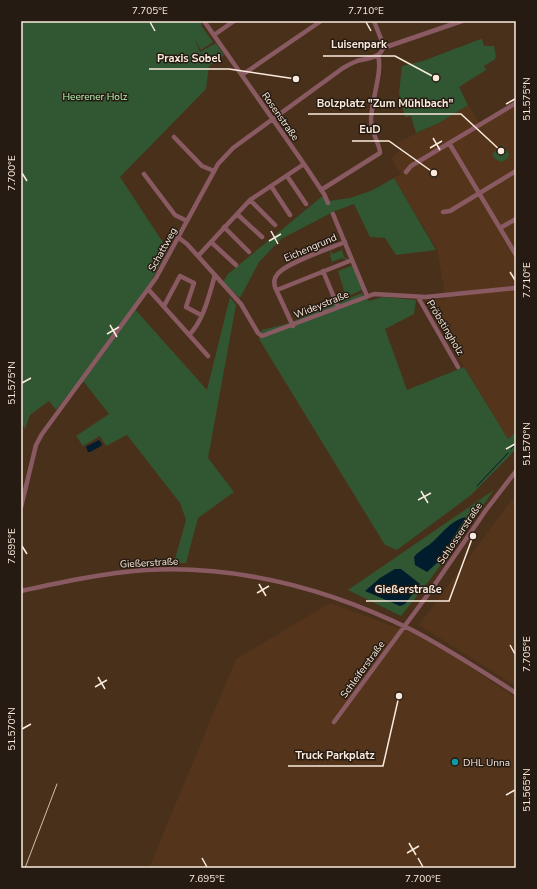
<svg xmlns="http://www.w3.org/2000/svg" width="537" height="889" font-family="'Nunito Sans',sans-serif">
	<style>
		.built { fill: #54351b }
		.green { fill: #315632 }
		.water { fill: #001c2d }
		.lines { fill: none; stroke-linecap: round; stroke-linejoin: round }
		.stream { stroke: #001c2d; stroke-width: 1 }
		.minor { stroke: #8a5a63; stroke-width: 4.5 }
		.rail { stroke: #d1bfb0; stroke-width: 1 }
		.ticks { fill: none; stroke: #faeadd; stroke-width: 1.5 }
		.culture-dot { fill: #0f9aa8; stroke: #261b12; stroke-width: 1.5 }
		.labels { text-anchor: middle; stroke-width: 3; stroke-linejoin: round; paint-order: stroke }
		.park-label { font-size: 10px; fill: #b6f9b6; stroke: #261b12 }
		.street-label { font-size: 10px; fill: #faeadd; stroke: #261b12 }
		.poi-label { font-size: 10px; fill: #faeadd; stroke: #261b12; text-anchor: start }
		.leader { fill: none; stroke: #faeadd; stroke-width: 1.5 }
		.callout-dot { fill: #faeadd; stroke: #261b12; stroke-width: 1.5 }
		.callout-label { font-size: 11px; text-anchor: middle; font-weight: bold; fill: #faeadd; stroke: #261b12; stroke-width: 3; stroke-linejoin: round; paint-order: stroke }
		.neatline { fill: none; stroke: #faeadd; stroke-width: 1.5 }
		.ticks-label { font-size: 10px; text-anchor: middle; fill: #faeadd }
	</style>
	<rect width="100%" height="100%" fill="#49301b"/>
	<path class="built" d="M468,105L481,126L516,105V432L508,439L464,367L426,301L446,299L437,249L394,178L401,174L391,158L401,150L398,142L439,123Z
		M516,494V686L419,625Z
		M330,603L395,627L409,631L459,660L516,698V868H149L236,659Z"/>
	<path class="green" d="M21,21H200L202,24L201,25L213,42L201,50L195,40L200,52L216,43L224,55L209,66L206,89L120,177L168,250L147,288L133,307L207,390L230,297L236,305L208,458L234,492L198,518L186,563H174L186,520L180,503L127,435L106,446L100,436L83,446L76,436L109,414L84,382L71,391L56,410L49,401L30,415L25,429L21,422Z
		M482,39L484,46H494L496,57L494,60L484,66L486,70L459,87L468,105L439,123L416,133L411,116L405,117L399,93L402,66L423,61L478,40Z
		M503,145L509,154L508,158L502,162L497,160L493,157V153Z
		M394,178L436,250L396,255L385,238L370,237L354,204L335,211L281,239L259,262L240,298L223,282L228,274L325,194L329,201L350,198L373,190Z
		M342,250L344,257L350,260L349,261L342,258L332,262L330,256L331,255L330,251H331L333,254Z
		M354,265L364,289L346,297L338,271Z
		M362,293L369,301L383,297L416,300L414,314L385,329L407,390L464,367L508,439L516,432V449L471,495L397,550L385,545L259,339L262,330L286,324Z
		M494,490L432,577L401,616L348,590Z"/>
	<path class="water" d="M99,440L102,444L101,446L90,452H88L86,447L87,446Z
		M466,517L438,562L427,572L415,565L414,557C418,552 423,549 429,545C441,536 450,520 466,517Z
		M395,569H401L420,584L405,604L400,606L365,591L380,578Z"/>
	<g class="lines">
		<path class="stream" d="M511,449L516,444
			M477,486L508,453"/>
		<path class="minor" d="M204,21L304,164L324,194L328,203
			M214,35L234,21
			M383,48L462,21
			M242,75L321,21
			M174,137L202,166L214,171
			M449,143L516,255
			M406,172L411,166L516,103
			M144,174L175,215L187,221
			M287,176L306,204
			M271,186L290,215
			M321,190L380,153C380,144 371,133 371,120C371,102 383,70 378,56
			M250,200L275,225
			M443,212L450,211L516,171
			M237,214L262,237
			M333,214L367,296
			M224,227L249,252
			M500,228L516,219
			M179,238L187,244L241,304L258,333L262,336L374,294L426,297L516,288
			M211,242L236,265
			M198,256L250,200L304,164
			M323,271L338,307
			M148,289L208,356
			M277,290L352,260
			M418,297L458,367
			M164,306L180,276L194,283L186,307L201,315
			M293,326L275,287C274,283 274,278 277,275C283,264 331,248 345,242
			M189,335C204,320 209,295 215,275
			M21,507L36,445L42,434L156,278L218,164L233,148L343,68C348,65 352,63 357,61C368,58 384,58 383,44L374,21
			M21,591C62,582 104,573 146,570C239,565 329,589 412,630C448,649 482,671 516,693
			M334,722L429,593L486,510L516,471"/>
		<path class="rail" d="M25,868L57,784"/>
	</g>
	<path class="ticks" d="M150,22L155,31M366,22L371,31M506,104L515,99M433,138L440,150M430,148L442,141M22,173L27,181M271,231L278,244M269,241L281,234M510,272L515,280M110,325L117,337M107,334L119,327M22,383L31,378M506,449L515,444M421,491L428,503M418,500L431,493M22,546L27,554M259,584L266,596M257,593L269,586M510,645L515,654M98,677L105,689M95,687L107,680M22,729L31,724M506,795L515,790M409,843L416,855M407,853L419,846M202,858L207,867M418,858L423,867"/>
	<circle class="culture-dot" cx="455" cy="762" r="4"/>
	<g class="labels">
		<g class="park-label">
			<text x="95" y="100">Heerener Holz</text>
		</g>
		<g class="street-label">
			<text transform="translate(281 116) rotate(55)" y="4">Rosenstraße</text>
			<text transform="translate(310 247) rotate(-23)" y="4">Eichengrund</text>
			<text transform="translate(162 249) rotate(-61)" y="4">Schattweg</text>
			<text transform="translate(321 304) rotate(-22)" y="4">Wideystraße</text>
			<text transform="translate(446 327) rotate(59)" y="4">Pröbstingholz</text>
			<text transform="translate(459 533) rotate(-56)" y="4">Schlosserstraße</text>
			<text transform="translate(149 562) rotate(-3)" y="4">Gießerstraße</text>
			<text transform="translate(362 669) rotate(-54)" y="4">Schleiferstraße</text>
		</g>
		<g class="poi-label">
			<text x="463" y="766">DHL Unna</text>
		</g>
	</g>
	<path class="leader" d="M436 78L395 56H323M296 79L229 69H149M501 151L461 114H308M434 173L389 141H352M473 536L449 601H366M399 696L383 766H288"/>
	<g class="callout-dot">
		<circle cx="436" cy="78" r="4"/>
		<circle cx="296" cy="79" r="4"/>
		<circle cx="501" cy="151" r="4"/>
		<circle cx="434" cy="173" r="4"/>
		<circle cx="473" cy="536" r="4"/>
		<circle cx="399" cy="696" r="4"/>
	</g>
	<g class="callout-label">
		<text x="359" y="48">Luisenpark</text>
		<text x="189" y="62">Praxis Sobel</text>
		<text x="385" y="107">Bolzplatz "Zum Mühlbach"</text>
		<text x="370" y="133">EuD</text>
		<text x="408" y="593">Gießerstraße</text>
		<text x="335" y="759">Truck Parkplatz</text>
	</g>
	<rect width="537" height="889" fill="none" stroke="#261b12" stroke-width="44"/>
	<rect x="22" y="22" width="493" height="845" class="neatline"/>
	<g class="ticks-label">
		<text x="150" y="14">7.705°E</text>
		<text x="366" y="14">7.710°E</text>
		<text transform="translate(526 99) rotate(-90)" y="4">51.575°N</text>
		<text transform="translate(11 173) rotate(-90)" y="4">7.700°E</text>
		<text transform="translate(526 280) rotate(-90)" y="4">7.710°E</text>
		<text transform="translate(11 383) rotate(-90)" y="4">51.575°N</text>
		<text transform="translate(526 444) rotate(-90)" y="4">51.570°N</text>
		<text transform="translate(11 546) rotate(-90)" y="4">7.695°E</text>
		<text transform="translate(526 654) rotate(-90)" y="4">7.705°E</text>
		<text transform="translate(11 729) rotate(-90)" y="4">51.570°N</text>
		<text transform="translate(526 790) rotate(-90)" y="4">51.565°N</text>
		<text x="207" y="882">7.695°E</text>
		<text x="423" y="882">7.700°E</text>
	</g>
</svg>
